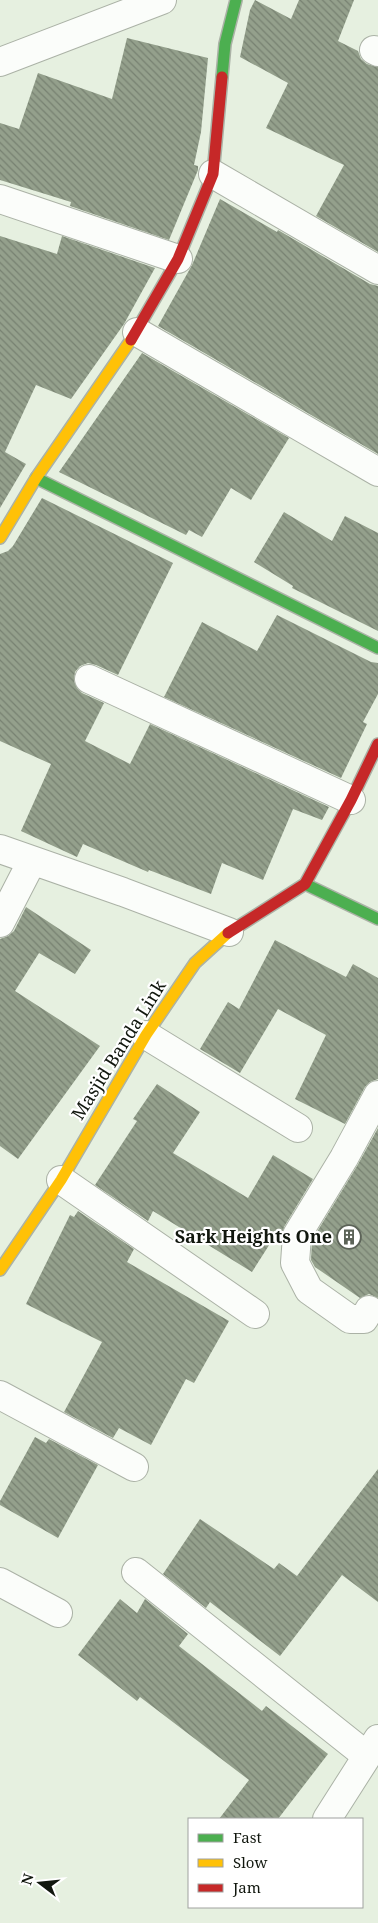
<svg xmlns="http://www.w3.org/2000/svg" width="378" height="1923" font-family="'Noto Serif',serif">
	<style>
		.building { fill: url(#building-back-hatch) }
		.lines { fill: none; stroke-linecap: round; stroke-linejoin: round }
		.street-casing { stroke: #abb2a6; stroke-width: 30 }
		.fast-casing { stroke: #abb2a6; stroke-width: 14 }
		.slow-casing { stroke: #abb2a6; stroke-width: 14 }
		.jam-casing { stroke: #abb2a6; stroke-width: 14 }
		.street { stroke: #fbfdfa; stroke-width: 28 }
		.fast { stroke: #4caf50; stroke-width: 11 }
		.slow { stroke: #ffc107; stroke-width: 11 }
		.jam { stroke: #c62828; stroke-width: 11 }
		.labels { text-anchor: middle; stroke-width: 4.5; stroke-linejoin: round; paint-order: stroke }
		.street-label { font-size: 18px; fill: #11170e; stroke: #fff }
		.poi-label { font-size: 18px; font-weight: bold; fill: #11170e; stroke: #fff; text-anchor: end }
	</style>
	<defs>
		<pattern id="building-back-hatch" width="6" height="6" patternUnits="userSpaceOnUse" patternTransform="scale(1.25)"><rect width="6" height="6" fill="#94a08c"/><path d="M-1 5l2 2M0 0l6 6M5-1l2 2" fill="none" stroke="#778171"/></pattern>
	</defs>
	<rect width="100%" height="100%" fill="#e6f0e0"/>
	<path class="building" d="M255,0L291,19L299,0H354L338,41L358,51L361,59L367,64L378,67V252L316,216L344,165L266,128L288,83L240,57L250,10Z
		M127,38L208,58L201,132L194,165L198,166V170L169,240L70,206L71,202L0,180V123L19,129L38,73L112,99Z
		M220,199L277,232L278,230L370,284L378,286V454L158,326L192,265Z
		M0,236L57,254L62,236L155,268L124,324L71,399L36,385L5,452L26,464L0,508Z
		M142,353L289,438L251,500L231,488L202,537L189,530L186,535L59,472Z
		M42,498L173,563L118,675L96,665L88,663L80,666L75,672L74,681L77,688L82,693L104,703L85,741L130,764L150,724L329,807L322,820L293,809L263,880L222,863L211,894L149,870L148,872L83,844L77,857L21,831L51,764L0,741V554L8,551L13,546Z
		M284,512L332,541L345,516L378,533V631L292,588L293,586L254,562Z
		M277,615L371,662L378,663V694L363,722L367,724L341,778L164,697L202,622L257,651Z
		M26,907L91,950L75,974L39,953L15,991L100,1046L18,1159L0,1146V939L8,936L14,931Z
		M275,940L346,977L353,964L378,978V1079L370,1082L365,1087L345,1124L295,1099L326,1035L278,1009L240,1073L200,1049L228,1002L239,1009Z
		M157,1084L200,1112L173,1153L248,1198L273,1155L313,1179L284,1227L281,1244L273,1239L252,1272L153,1211L148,1221L95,1185L137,1121L133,1119Z
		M378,1128V1298L369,1294L360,1298L315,1267L311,1260L312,1240L357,1166Z
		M78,1211L134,1249L127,1262L229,1321L194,1383L186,1379L151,1445L119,1428L113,1438L64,1412L102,1342L26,1304L70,1215L74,1217Z
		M35,1437L46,1443L49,1439L98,1465L58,1538L0,1505V1501Z
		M378,1469V1602L342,1575L280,1656L210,1602L206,1608L163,1574L200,1519L274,1569L279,1563L297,1576Z
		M120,1599L137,1613L145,1599L188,1634L179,1646L262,1711L266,1706L328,1754L278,1819H219L249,1780L140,1697L137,1701L78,1655Z"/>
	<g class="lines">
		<g class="street-casing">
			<path id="street" d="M374,50L378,52
				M0,62L162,0
				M213,174L378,270
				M0,199L178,259
				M137,332L378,472
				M89,679L351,800
				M0,849L123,892L229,932
				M0,923L32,861
				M146,1035L298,1128
				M61,1180L255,1314
				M369,1310L364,1319H350L309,1290L295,1263L297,1235L344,1158L378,1095
				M0,1395L134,1467
				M136,1572L367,1756
				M0,1582L58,1613
				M327,1819L378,1739"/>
		</g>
		<g class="fast-casing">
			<path id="fast" d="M222,77L225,44L236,0
				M36,478L378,648
				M305,884L378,919"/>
		</g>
		<g class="slow-casing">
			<path id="slow" d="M0,538L36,478L131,340
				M0,1270L61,1180L146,1035L195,963L228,933"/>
		</g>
		<g class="jam-casing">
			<path id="jam" d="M131,340L178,259L213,174L222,77
				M228,933L305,884L351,800L378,744"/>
		</g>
		<use href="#street" class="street"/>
		<use href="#fast" class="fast"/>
		<use href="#slow" class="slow"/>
		<use href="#jam" class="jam"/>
	</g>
	<defs>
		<g id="building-ring" transform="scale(1.25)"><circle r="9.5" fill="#fff" stroke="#5c6358" stroke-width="1.5"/><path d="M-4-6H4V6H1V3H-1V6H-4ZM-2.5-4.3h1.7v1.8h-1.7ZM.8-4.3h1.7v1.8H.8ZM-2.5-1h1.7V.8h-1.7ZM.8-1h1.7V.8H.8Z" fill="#5c6358"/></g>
	</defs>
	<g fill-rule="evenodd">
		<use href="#building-ring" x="349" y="1237"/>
	</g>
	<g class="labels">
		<g class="street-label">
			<text transform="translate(119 1050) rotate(-58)" y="6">Masjid Banda Link</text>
		</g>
		<g class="poi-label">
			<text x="332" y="1243">Sark Heights One</text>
		</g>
	</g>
	<rect x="188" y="1818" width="175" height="90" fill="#ffffff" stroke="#a0a29f"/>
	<rect x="198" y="1834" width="25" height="8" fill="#4caf50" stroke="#a0a29f"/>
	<text x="233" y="1843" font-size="15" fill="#11170e">Fast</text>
	<rect x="198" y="1859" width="25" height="8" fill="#ffc107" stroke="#a0a29f"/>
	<text x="233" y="1868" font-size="15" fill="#11170e">Slow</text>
	<rect x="198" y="1884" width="25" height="8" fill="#c62828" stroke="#a0a29f"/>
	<text x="233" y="1893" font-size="15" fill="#11170e">Jam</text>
	<g transform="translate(40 1883) rotate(286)" stroke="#ffffff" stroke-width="4" paint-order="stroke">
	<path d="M0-4L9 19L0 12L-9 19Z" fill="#11170e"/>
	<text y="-8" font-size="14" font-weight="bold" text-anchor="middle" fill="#11170e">N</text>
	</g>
</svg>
